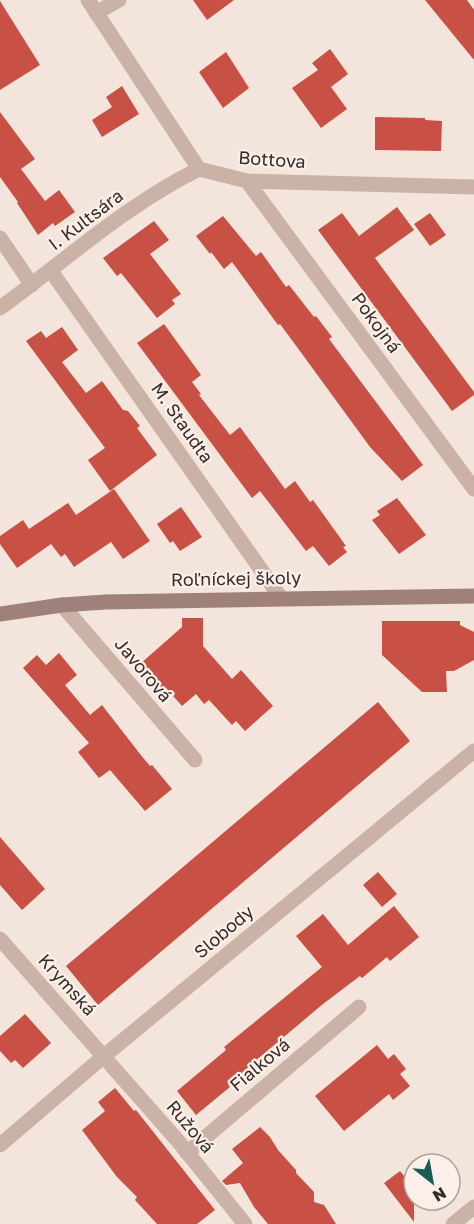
<svg xmlns="http://www.w3.org/2000/svg" width="474" height="1224" font-family="'Golos Text',sans-serif">
	<style>
		.building { fill: #c95044 }
		.lines { fill: none; stroke-linecap: round; stroke-linejoin: round }
		.minor { stroke: #cbb2a7; stroke-width: 15 }
		.secondary { stroke: #9f8179; stroke-width: 15 }
		.labels { text-anchor: middle; stroke-width: 4.5; stroke-linejoin: round; paint-order: stroke }
		.street-label { font-size: 18px; fill: #382b28; stroke: #faf0e9 }
	</style>
	<rect width="100%" height="100%" fill="#f3e5dc"/>
	<path class="building" d="M193,0H234L207,20Z
		M425,0H467L474,10V60Z
		M0,1L40,65L0,90Z
		M330,49L348,74L331,87L347,109L321,128L292,88L318,70L312,63Z
		M226,52L249,88L223,108L199,72Z
		M122,86L139,114L102,137L92,120L112,107L106,97Z
		M0,112L35,159L21,169L45,201L59,190L75,212L55,226L53,223L38,235L17,203L18,202L0,177Z
		M375,117L425,118V120L442,121L441,151L375,150Z
		M397,207L414,230L375,258L474,392V395L452,411L318,230L342,213L359,236Z
		M430,213L446,235L430,246L414,224Z
		M223,216L256,256L261,252L286,287L289,285L314,317L316,316L332,337L329,339L423,465L402,481L370,447L297,347L280,324L278,325L232,262L224,269L211,252L210,254L196,236Z
		M154,221L169,240L150,254L181,294L172,300L175,304L157,318L121,273L117,276L103,258Z
		M164,324L201,375L192,382L201,394L199,395L230,435L240,427L285,489L295,481L310,502L313,500L346,546L343,547L347,552L329,566L313,546L306,551L260,491L252,498L137,343Z
		M62,327L78,350L62,362L86,393L102,381L123,410L128,411L140,426L137,428L157,455L110,491L88,460L105,448L26,341L41,331L46,338Z
		M114,489L150,541L123,559L111,542L74,567L65,554L61,557L51,544L17,568L0,544V536L23,520L29,529L68,503L76,515Z
		M397,498L426,535L399,554L372,520L380,515L377,511Z
		M181,507L202,537L180,551L173,541L170,543L157,524Z
		M182,618H203V646L232,679L241,670L273,706L245,731L236,721L232,725L209,700L204,704L196,694L182,706L166,688L164,691L140,664L182,627Z
		M382,621H460V625L474,632V660L454,671H446L447,692H422L382,655Z
		M59,653L77,675L65,685L90,715L102,705L140,754L150,766L152,765L172,789L145,811L110,770L99,778L78,752L89,743L23,668L37,655L46,665Z
		M378,702L410,741L98,1005L66,966Z
		M0,837L45,889L22,910L0,885Z
		M378,872L397,894L382,907L363,885Z
		M394,906L419,937L390,961L387,957L362,978L360,976L323,1004L260,1057L228,1085L230,1087L196,1115L177,1091L226,1050L224,1047L322,967L296,936L323,914L348,945Z
		M25,1014L51,1043L23,1068L15,1060L11,1063L0,1051V1036Z
		M377,1045L388,1059L394,1054L406,1069L400,1074L410,1086L393,1100L389,1094L344,1131L315,1096Z
		M115,1088L134,1111L136,1110L215,1210L197,1224H157L135,1200L137,1197L117,1177L82,1130L105,1111L98,1102Z
		M260,1127L270,1137L278,1150L296,1170V1173L314,1192V1202L324,1205L336,1224H268L254,1207L240,1183L226,1185L222,1181L243,1163L232,1149Z
		M400,1171L414,1188V1222L384,1183Z"/>
	<g class="lines">
		<path class="minor" d="M88,0L199,169L247,181L474,187
			M96,13L119,0
			M247,181L474,489
			M0,238L32,285
			M51,271L281,598
			M0,308C65,261 126,205 199,169
			M62,605L195,760
			M0,939L178,1141L245,1224
			M0,1145L104,1056L474,751
			M187,1153L359,1007
			M453,1224L474,1207"/>
		<path class="secondary" d="M0,614L62,605L105,602L474,596"/>
	</g>
	<g class="labels">
		<g class="street-label">
			<text transform="translate(272 160) rotate(4)" y="6">Bottova</text>
			<text transform="translate(86 220) rotate(-37)" y="6">I. Kultsára</text>
			<text transform="translate(376 323) rotate(54)" y="6">Pokojná</text>
			<text transform="translate(182 423) rotate(55)" y="6">M. Staudta</text>
			<text transform="translate(236 579) rotate(-1)" y="6">Roľníckej školy</text>
			<text transform="translate(143 670) rotate(50)" y="6">Javorová</text>
			<text transform="translate(224 932) rotate(-40)" y="6">Slobody</text>
			<text transform="translate(67 985) rotate(48)" y="6">Krymská</text>
			<text transform="translate(260 1065) rotate(-40)" y="6">Fialková</text>
			<text transform="translate(190 1127) rotate(50)" y="6">Ružová</text>
		</g>
	</g>
	<g transform="translate(432 1182) rotate(149)"><circle r="28" fill="#faf0e9" stroke="#aca19c" stroke-width="1.5"/>
	<path d="M0-4.5L10 22L0 15L-10 22Z" fill="#1c5b55"/>
	<text y="-9" font-size="16" font-weight="bold" text-anchor="middle" fill="#382b28">N</text>
	</g>
</svg>
